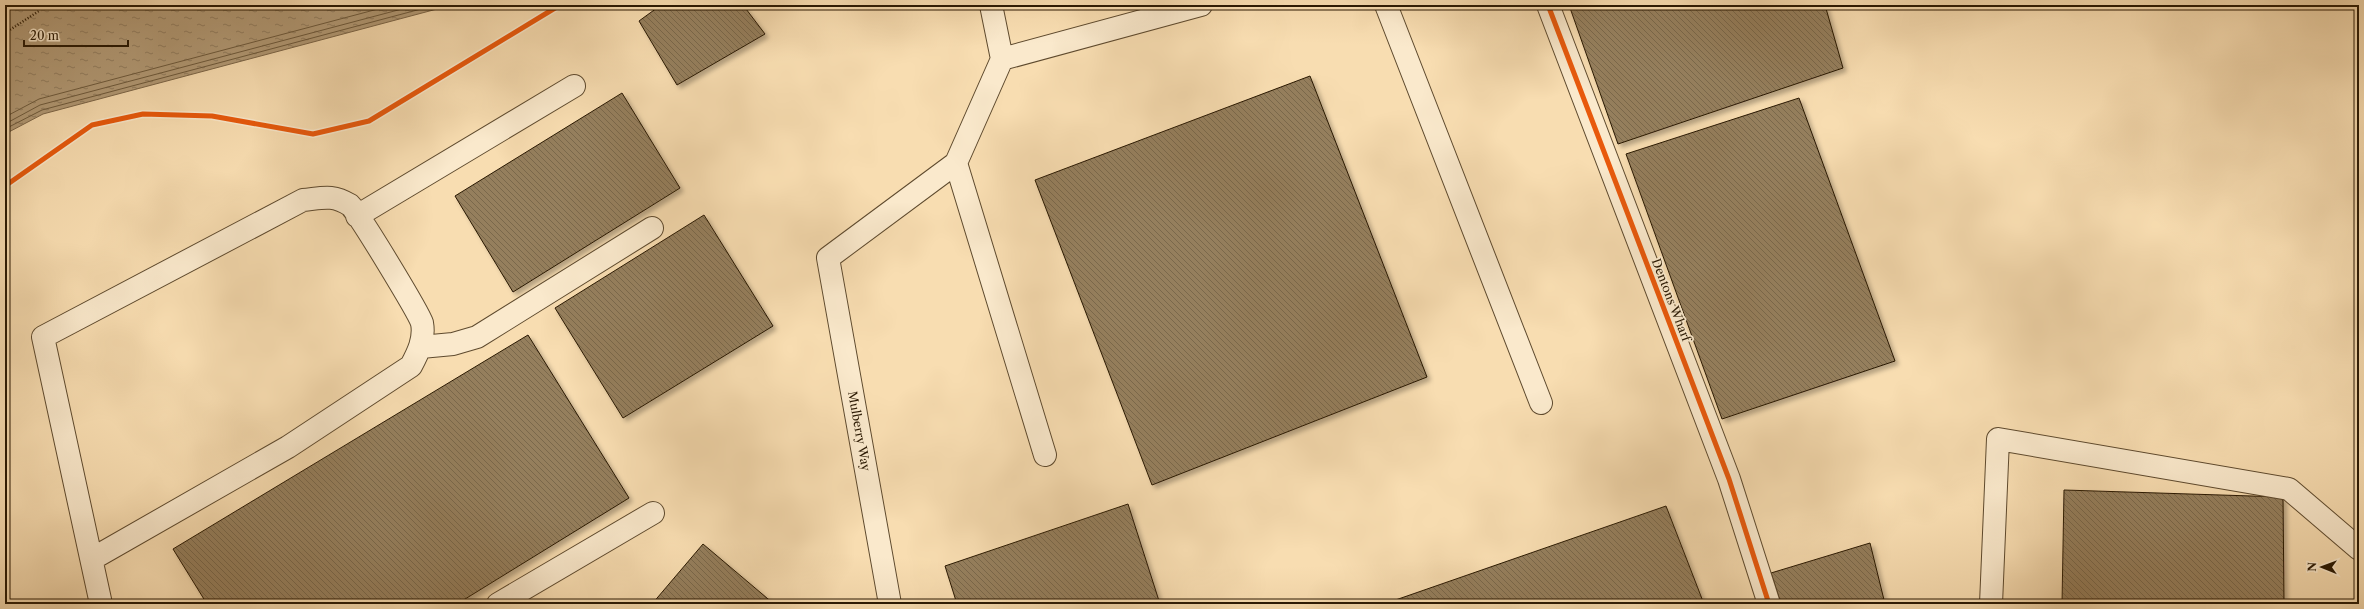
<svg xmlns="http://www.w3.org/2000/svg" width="2364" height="609" font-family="'Libre Caslon Text',serif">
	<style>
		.water { fill: url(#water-ripples); stroke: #7c6648 }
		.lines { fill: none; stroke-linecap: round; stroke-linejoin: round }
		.shore { stroke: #6e5a3c; stroke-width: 1 }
		.building { fill: url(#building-back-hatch); stroke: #2a1903; filter: url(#shadow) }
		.minor-casing { stroke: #5e4a2e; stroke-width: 24 }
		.path { stroke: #2a1903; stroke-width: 2.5; stroke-dasharray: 1 2; stroke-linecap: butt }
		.minor { stroke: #fae9cc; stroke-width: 22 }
		.cycleway-casing { stroke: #fae9cc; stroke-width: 8 }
		.cycleway { stroke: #e8590c; stroke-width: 5 }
		.labels { text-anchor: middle; stroke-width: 3.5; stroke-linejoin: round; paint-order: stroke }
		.street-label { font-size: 12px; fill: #2a1903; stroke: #fae9cc }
	</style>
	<defs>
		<pattern id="water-ripples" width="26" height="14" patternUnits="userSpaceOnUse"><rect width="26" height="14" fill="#b29a76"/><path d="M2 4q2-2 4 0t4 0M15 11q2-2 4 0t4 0" fill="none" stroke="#917d5f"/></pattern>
		<pattern id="building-back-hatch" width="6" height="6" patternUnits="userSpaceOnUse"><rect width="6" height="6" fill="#957f5d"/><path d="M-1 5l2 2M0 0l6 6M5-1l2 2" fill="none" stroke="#7a674b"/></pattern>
		<filter id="shadow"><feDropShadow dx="3.5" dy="3.5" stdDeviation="2" flood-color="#0004"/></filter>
	</defs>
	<rect width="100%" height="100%" fill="#f8ddb1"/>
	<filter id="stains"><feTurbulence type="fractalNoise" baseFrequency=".005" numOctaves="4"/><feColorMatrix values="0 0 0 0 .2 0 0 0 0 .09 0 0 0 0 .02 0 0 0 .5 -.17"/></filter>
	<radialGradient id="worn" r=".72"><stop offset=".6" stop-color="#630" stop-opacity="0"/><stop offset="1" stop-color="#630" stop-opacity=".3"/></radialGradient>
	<path class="water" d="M5,5H452L43,114L5,134Z"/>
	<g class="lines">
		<path class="shore" d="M5,117L39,99L393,5
			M5,124L40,105L417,5
			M5,129L42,110L436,5"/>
	</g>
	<path class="building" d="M661,5H743L765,34L677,85L639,21Z
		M1569,5H1825L1843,68L1618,144Z
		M1310,76L1427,377L1152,485L1035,180Z
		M622,93L680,188L513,292L455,196Z
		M1799,98L1895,361L1722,419L1626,154Z
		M704,215L773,326L623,418L555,308Z
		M528,335L629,498L457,604H207L173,549Z
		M2064,490L2283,497L2284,604H2062Z
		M1128,504L1160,604H957L945,566Z
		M1666,506L1704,604H1384Z
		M1870,543L1885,604H1781L1771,573Z
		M703,544L774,604H652Z"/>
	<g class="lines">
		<g class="minor-casing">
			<path id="minor" d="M991,5L1002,59
				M1386,5L1541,403
				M1548,5L1729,479L1769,604
				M956,163L1002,59L1201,5
				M357,216L574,86
				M421,347L453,344L477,337L652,228
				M92,559L288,447L411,366C418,353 425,339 422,323C419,313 356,209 350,205C332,194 323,198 303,200L43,337L101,604
				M498,604L653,513
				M890,604L828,258L956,163L1045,455
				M1991,604L1998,439L2289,489L2359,549"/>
		</g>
		<path class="path" d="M5,33L39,11"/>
		<use href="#minor" class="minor"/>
		<g class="cycleway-casing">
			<path id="cycleway" d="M1548,5L1729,479L1769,604
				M5,186L92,125L143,114L212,116L313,134L369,121L560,5"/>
		</g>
		<use href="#cycleway" class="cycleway"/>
	</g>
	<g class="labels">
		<g class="street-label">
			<text transform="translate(1671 300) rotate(69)" y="4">Dentons Wharf</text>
			<text transform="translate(859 431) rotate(80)" y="4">Mulberry Way</text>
		</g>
	</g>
	<rect width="2364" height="609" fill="none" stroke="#f8ddb1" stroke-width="20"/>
	<rect x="6" y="6" width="2352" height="597" fill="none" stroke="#2a1903" stroke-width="2"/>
	<rect x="10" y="10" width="2344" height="589" fill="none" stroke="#2a1903"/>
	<g transform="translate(2322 567) rotate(271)" stroke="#fae9cc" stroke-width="3" paint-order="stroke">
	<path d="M0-3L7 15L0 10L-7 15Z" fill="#2a1903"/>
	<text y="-6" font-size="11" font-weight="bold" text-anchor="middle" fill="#2a1903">N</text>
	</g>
	<path d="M24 40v6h104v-6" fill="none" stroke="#2a1903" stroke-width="2"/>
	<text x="30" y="40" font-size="12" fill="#2a1903" stroke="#fae9cc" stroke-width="3" paint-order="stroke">20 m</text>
	<rect width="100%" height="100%" filter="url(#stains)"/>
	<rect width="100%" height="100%" fill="url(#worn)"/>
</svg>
